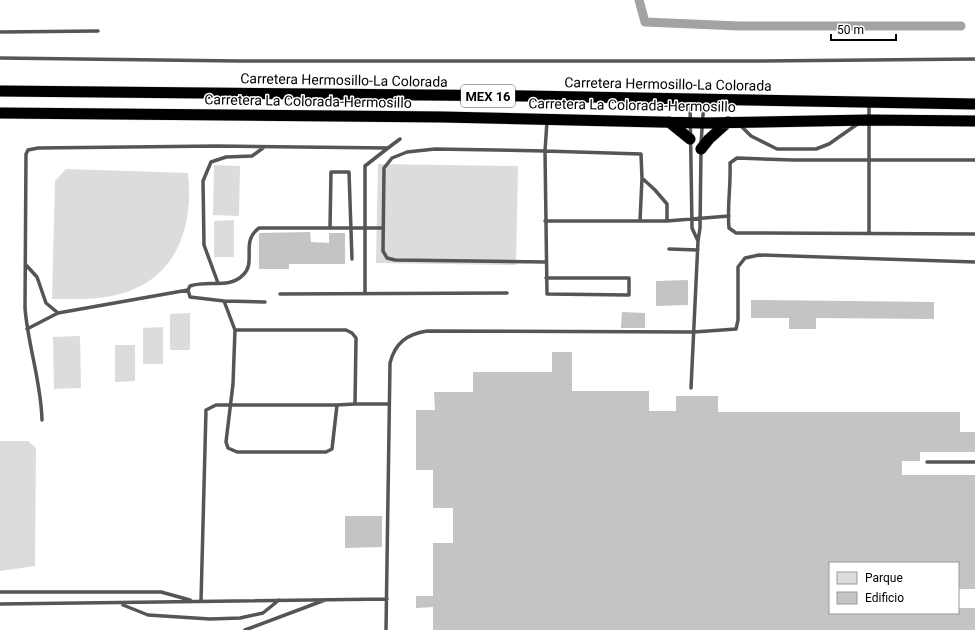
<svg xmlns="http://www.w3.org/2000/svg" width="975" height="630" font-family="Roboto,sans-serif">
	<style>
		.green { fill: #dcdcdc }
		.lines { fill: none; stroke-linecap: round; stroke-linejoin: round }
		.canal { stroke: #a3a3a3; stroke-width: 9 }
		.building { fill: #c4c4c4 }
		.trunk-casing { stroke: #dbdbdb; stroke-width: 12 }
		.service { stroke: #555; stroke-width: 3.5 }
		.trunk { stroke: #000; stroke-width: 11 }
		.labels { text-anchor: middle; stroke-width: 3; stroke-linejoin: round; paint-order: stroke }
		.shield { fill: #fff; stroke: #4c4c4c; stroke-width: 1 }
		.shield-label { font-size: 13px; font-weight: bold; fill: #000 }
		.street-label { font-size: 14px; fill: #000; stroke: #fff }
	</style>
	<rect width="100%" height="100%" fill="#fff"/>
	<path class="green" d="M378,164L518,166L516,265L376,263Z
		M214,165L240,166L239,216L213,215Z
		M66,169L188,173C194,228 176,281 116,295C95,300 73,299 52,299L55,181Z
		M234,220V257H214V221Z
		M190,313V350H170V314Z
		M163,327V364H143V328Z
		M80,336L81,388L54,389L53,337Z
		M115,345H135V381L115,382Z
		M0,441H28L36,448L35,566L0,571Z"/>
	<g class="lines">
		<path class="canal" d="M639,0L645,22L739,26H961"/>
	</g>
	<path class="building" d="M310,232L311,242L329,243V233H345V264H289V269H259V233Z
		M688,280V305L656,306V281Z
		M751,300L934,302V319L816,318V329H789V318H751Z
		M622,312L645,313V328H621Z
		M552,352H572V391H649V411H676V396H718V412H960V432H975V452H920V461H902V475H975V589H958V563H830V613H958V608H975V630H433V607L416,608V596H433V543H453V508H433V470H416V410H435L434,392H473V372H552Z
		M345,516H382V547L345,548Z"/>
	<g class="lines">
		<g class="trunk-casing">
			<path id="trunk" d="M0,91L527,96L975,104
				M0,113L443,117L702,123L868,120L975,121
				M669,122L690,139
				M701,149L709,139L728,122"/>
		</g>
		<path class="service" d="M0,32L98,31
			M0,58L239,61H752L975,59
			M690,100L692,228L698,241L700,228L701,150
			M740,125L751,136L777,149H816L829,144L859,123
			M701,144L704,100
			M975,160H793L737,158L730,163C731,185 727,207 729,228L736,233L975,234
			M545,221H667L729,216
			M640,221L642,178
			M330,228L331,172H349L352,259
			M869,232V104
			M669,249L698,250
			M546,262L395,260L387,258L383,251L384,168L392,158L407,152L435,149L545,151L547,121
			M26,265L37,277L46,303L58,313
			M546,278H629V295L547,294L545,151L641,154L642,178L655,190L667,204V221
			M218,283L204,245L203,181L211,162L226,157L252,156L263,148
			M365,293V166L388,148
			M280,294L507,293
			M224,301L265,302
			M27,329L58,313L188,290
			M235,330H346L352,333L356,338L355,404L337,405L332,449L326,452H237L228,448L226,442L233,384L235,330L224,301L190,297L188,290L190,286C208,280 230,289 243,275C257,262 240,242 259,228H383
			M691,388L698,241
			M355,404H389
			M42,420C41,381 28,346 25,308L26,154L28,150L38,148L217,146L388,148L400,139
			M927,462H975
			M0,592H161L190,600
			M201,601L206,410L216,405H337
			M0,604L387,599
			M123,605L148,615L210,619L240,618L263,613L279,600
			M245,630L325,600
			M386,630L390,363C395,343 407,334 427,331L694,332L736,329L738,320V267L745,258L759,255L975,262"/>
		<use href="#trunk" class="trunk"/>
	</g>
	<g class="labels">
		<rect class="shield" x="461" y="85" width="54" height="22" rx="3"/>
		<g class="shield-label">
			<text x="488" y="101">MEX 16</text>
		</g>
		<g class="street-label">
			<text transform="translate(344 80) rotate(1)" y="5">Carretera Hermosillo-La Colorada</text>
			<text transform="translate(668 84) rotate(1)" y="5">Carretera Hermosillo-La Colorada</text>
			<text transform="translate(308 101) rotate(1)" y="5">Carretera La Colorada-Hermosillo</text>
			<text transform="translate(632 105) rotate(1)" y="5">Carretera La Colorada-Hermosillo</text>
		</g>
	</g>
	<rect x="829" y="562" width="130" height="52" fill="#ffffff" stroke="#999999"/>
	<rect x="837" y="572" width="20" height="12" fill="#dcdcdc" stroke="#999999"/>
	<text x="865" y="582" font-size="12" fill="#000000">Parque</text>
	<rect x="837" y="592" width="20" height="12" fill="#c4c4c4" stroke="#999999"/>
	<text x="865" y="602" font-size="12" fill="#000000">Edificio</text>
	<path d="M831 34v6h65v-6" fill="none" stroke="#000000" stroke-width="2"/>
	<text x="837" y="34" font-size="12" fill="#000000" stroke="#ffffff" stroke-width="3" paint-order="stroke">50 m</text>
</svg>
